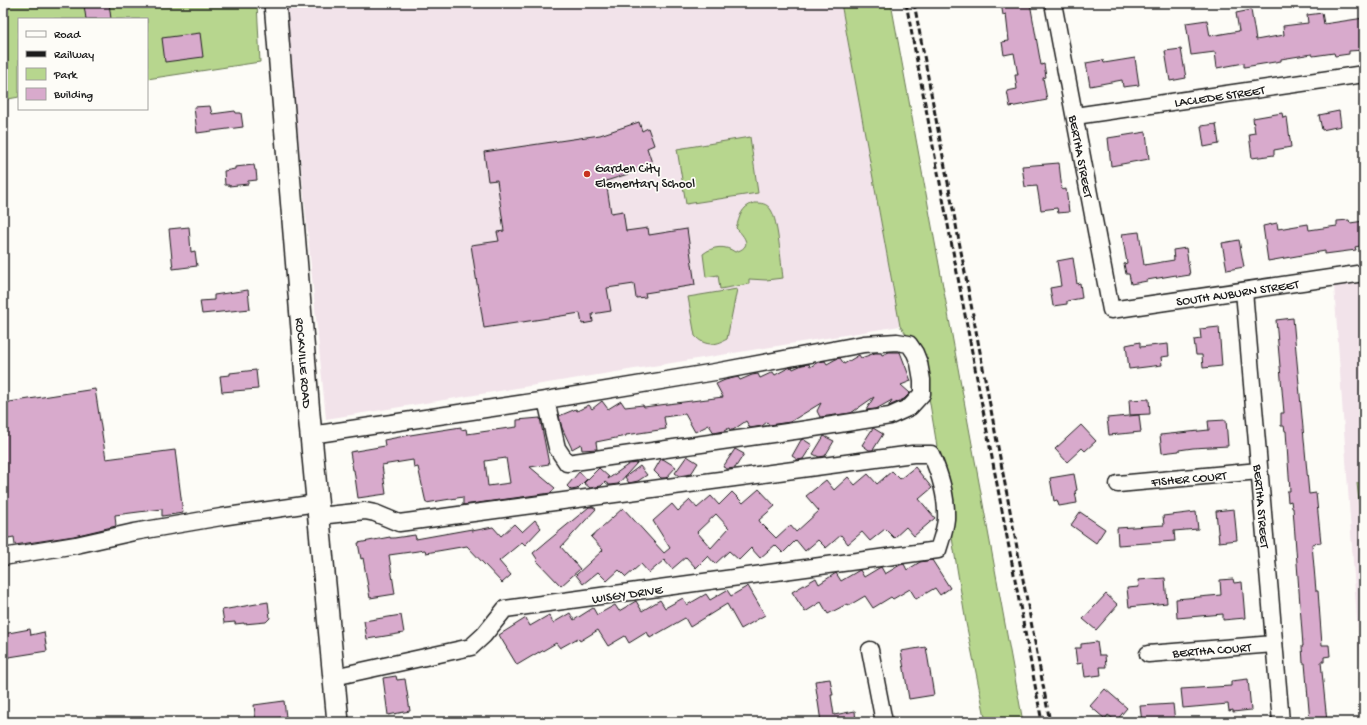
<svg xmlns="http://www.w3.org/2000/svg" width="1367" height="725" font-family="'Gochi Hand',sans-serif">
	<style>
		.built { fill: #f2e3ea }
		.green { fill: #b7d68e; stroke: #6a7955 }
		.building { fill: #d8aacc; stroke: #1c1c1c; fill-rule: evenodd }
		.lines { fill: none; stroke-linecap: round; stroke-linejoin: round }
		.minor-casing { stroke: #1c1c1c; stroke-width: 19 }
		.major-casing { stroke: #1c1c1c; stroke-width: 24 }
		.minor { stroke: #fdfcf7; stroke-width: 16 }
		.major { stroke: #fdfcf7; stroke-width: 21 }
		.rail { stroke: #1c1c1c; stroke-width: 3; stroke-dasharray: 6 3; stroke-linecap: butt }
		.poi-dot { fill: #c8321e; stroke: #fdfcf7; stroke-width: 1.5 }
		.labels { text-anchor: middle; stroke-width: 3.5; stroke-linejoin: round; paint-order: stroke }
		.street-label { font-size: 13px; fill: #1c1c1c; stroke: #fdfcf7 }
		.poi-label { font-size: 13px; fill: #1c1c1c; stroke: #fdfcf7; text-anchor: start }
	</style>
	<rect width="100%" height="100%" fill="#fdfcf7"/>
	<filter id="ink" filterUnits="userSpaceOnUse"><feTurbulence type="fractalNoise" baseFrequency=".025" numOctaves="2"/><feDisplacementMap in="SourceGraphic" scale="8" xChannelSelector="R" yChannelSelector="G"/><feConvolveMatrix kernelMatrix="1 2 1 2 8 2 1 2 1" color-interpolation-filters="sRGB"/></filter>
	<g filter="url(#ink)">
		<path class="built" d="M285,3H841L900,326L326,419Z
			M1364,280V722L1334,285Z"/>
		<path class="green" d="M3,3H257L260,62L147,79V19H19V97L3,100Z
			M841,3H891L1023,722H986L966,623L922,355L900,326Z
			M750,137L758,193L686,204L677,149Z
			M754,203C761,203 767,203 771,210C778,220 781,263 783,278L766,280L749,279V284L720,289L718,275L706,277L703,254C713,246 725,245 735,252C753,247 745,237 736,228C740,216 741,207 754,203Z
			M737,289L727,339C715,346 704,346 695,336L688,297Z
			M1357,483H1364V547Z"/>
		<path class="building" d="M109,3L111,19H86L84,5Z
			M1001,3H1030L1041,65L1044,64L1046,77L1043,78L1047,100L1010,107L1007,91L1017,89L1015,75H1018L1014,53L1004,55L1002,42L1009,41L1006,14L1003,15Z
			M1251,10L1256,40L1284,35L1283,26L1308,23L1307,15L1322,13L1324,24L1364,18V50L1349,51V54L1335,56L1334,53L1313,56L1312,54L1281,59V61L1244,67V63L1217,68L1215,52L1191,55L1186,23L1207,20L1210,36L1239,31L1236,13Z
			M200,33L203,57L165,62L162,38Z
			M1181,49L1186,78L1170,81L1165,51Z
			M1135,58L1139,85L1123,87L1122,80L1090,86L1086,63L1103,60L1104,63Z
			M210,106L212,114L235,111L236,113H241L243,127L197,133L194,107Z
			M1339,111L1341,126L1322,130L1319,115Z
			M1282,113L1283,118L1287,117L1291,147L1274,150V155L1252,158L1249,134L1255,133L1253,118Z
			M639,122L642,131L648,128L654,145L647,148L653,166L606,181L611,213L623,211L626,231L648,228L649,235L687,229L695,285L645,293L646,297L636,298L634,284L607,288L611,311L592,314L593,322L582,324L580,313L484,328L471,245L499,241L497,232L504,231L497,180L488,181L484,152L600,135Z
			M1216,124L1219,144L1204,147L1201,126Z
			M1146,132L1149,159L1111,166L1108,138Z
			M1059,163L1062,190L1066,189L1069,212L1058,213L1057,208L1041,210L1037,186L1025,187L1022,166Z
			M254,165L255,170H256L257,180L248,181V184L229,186V185H225L224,171L235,169V167Z
			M1349,220L1350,223L1364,221V245L1355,247L1356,250L1325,254V251L1268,261L1263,226L1277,223L1278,229L1308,224L1309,230L1337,226V221Z
			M189,227L191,252L195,251L197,266L173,269L169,229Z
			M1139,232L1144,265L1174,260L1173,250L1186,248L1190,275L1177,277L1176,275L1147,280V281L1131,284L1129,274H1126L1124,264L1127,263L1122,234Z
			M1239,240L1244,267L1227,270L1222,243Z
			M1073,258L1077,284L1080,283L1082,298L1067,301V304L1053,306L1050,288L1061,286L1057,261Z
			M248,290L250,309L202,314L200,301L214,300V295Z
			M1293,318L1309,494L1316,493L1321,543L1312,544L1316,591H1318L1322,645H1329L1330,656L1324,657V662H1321L1327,722H1310L1305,663H1303L1302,646H1303L1293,508H1292L1291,501L1288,502L1287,491H1290L1286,431H1285L1284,426H1281V413H1284L1276,320Z
			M1219,327L1222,366L1203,368L1202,355H1196L1194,340L1201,339L1200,329Z
			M1140,342V347L1168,344L1169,356L1161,357L1162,365L1129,369L1126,345Z
			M889,352H900L911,381L901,385L910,393L904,399L889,406V405L892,400L876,409L866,410L874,397L851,413L820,417L817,411L821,403L790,422L769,425L767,422L762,426L750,428L746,421L733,430H730L729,428L724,431L714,433L709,425L695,432L685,414L664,417L666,429L626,435V436L596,442L597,449L582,450L581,444L572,449L562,428L559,416L576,409L577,411L589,405L592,409L602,401L608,409L621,401L625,407L643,405L644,407L723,397L716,384L725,380L738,377L740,380L752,375L758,374L760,378L773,372L775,375L788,368L792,367L793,369L802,365L809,364L810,367L818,362L825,361L827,364L836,359L840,358L844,364L859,355L861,358L875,353H881L882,355Z
			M256,370L258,389L222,392L220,376L230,375V373Z
			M95,389L106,459L175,450L183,513L162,516V509L115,515L116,526L74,536L15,545L14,537L3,539V403Z
			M1149,399L1150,414L1130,415L1129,400Z
			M1139,415L1141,432L1109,435L1107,418Z
			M540,418L549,464L530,467L555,488L551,493L463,505V497L426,503L418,467L414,468L413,460L382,465L386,494L358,498L354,470H353L350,452L385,446L384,440L410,435L461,427V430L466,429L467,434L502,429L517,427V420ZM506,458L510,483L488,486L485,461Z
			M1226,420L1228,446L1193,448L1179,450V451L1162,453L1160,435L1209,430L1208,421Z
			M1081,425L1096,441L1085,451L1082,448L1067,462L1055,449Z
			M873,428L883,434L873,450H869L862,445Z
			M824,436L834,441L825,456L819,457L813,454Z
			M803,439L812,445L803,459L798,460L792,456L801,440Z
			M735,449L744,454L735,468L727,469L723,467Z
			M687,456L698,463L691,474L679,476L675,473Z
			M661,459H663L676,467L666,478H661L654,471Z
			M637,463L618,484L609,485L605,482L601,486L590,488L584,483L599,468L609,477L608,479L629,464Z
			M640,466L647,475L638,481L629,483L625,477Z
			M915,467L932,488L919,499L935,518L914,536L906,527L894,538L885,529L870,541L862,532L848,544L841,535L826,548L818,540L805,551L796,540L783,553L775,545L760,558L751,548L739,560L729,551L715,564L708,556L696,568L686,557L672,569L664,560L649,573L641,564L626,577L619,570L607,581L598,572L583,584L576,575L603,550L591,537L623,508L664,553L670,548L653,521L672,504L678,511L690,500L697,508L711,496L719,505L732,492L743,503L759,489L775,506L759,520L760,522L776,538L790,525L796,532L819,511L806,496L826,480L834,490L848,477L855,485L868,474L877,484L892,471L900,479ZM716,514L729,528L711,548L697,532Z
			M579,472L587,479L577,489L571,490L567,486Z
			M1074,474L1077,490L1075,491L1077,503L1059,506L1057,500L1054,501L1050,478Z
			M589,507H593L596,509L561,547L580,569L561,586L536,560L537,559L533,553Z
			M1234,509L1237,540L1219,542L1216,511Z
			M1080,512L1105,529L1096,543L1071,525Z
			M1196,512L1198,529L1174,531L1175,541L1118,545L1117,528L1164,525L1163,516Z
			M535,520L541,528L525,545L522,542L499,561L511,575L502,583L467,546L426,553L425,550L389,555L395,594L370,598L363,558L361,559L358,543L390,537V538H394L415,535L416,539L472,529V531L493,527L501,536L514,524L522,532Z
			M932,560L950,588L940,595L935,588L916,599L910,589L893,599L891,597L873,608L865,596L848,606L847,604L828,614L821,602L805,612L792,592L816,578L819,584L836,573L841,581L858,571L860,570L864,577L879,568L881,567L885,574L900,565L904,564L907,570L920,562Z
			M1165,578L1167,603L1129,607L1127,588L1139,587L1138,580Z
			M1233,579L1234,583L1242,582L1245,618L1223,620V614L1177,618L1176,599L1221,595L1220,580Z
			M748,586L765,615L741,629L727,604L690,627L685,618L650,638L647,632L629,643L625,636L608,646L598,630L580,641L578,638L560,648L556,643L539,653V652L517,665L499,635L526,618L530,626L549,615L553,623L570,613L574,620L593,608L597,615L615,605L619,611L636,601L642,611L660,600L665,608L683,598L687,605L706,594L710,600L727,590L731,596Z
			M1106,594L1118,605L1096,630L1083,619Z
			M268,602L270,618L266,622L244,624V623L235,624V622L224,623L222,610Z
			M401,615L404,633L367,639L364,621Z
			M30,629L31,635L44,632L47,651L3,658V634Z
			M1097,642L1099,655H1105L1106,667H1100L1101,675L1085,677L1083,663L1077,664L1075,648H1081V644Z
			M926,647L934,695L909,699L901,651Z
			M396,676L397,680L405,679L410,711L388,715L383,678Z
			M830,679L833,695H831L834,715L855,711L856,722H821L815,681Z
			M1248,679L1251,710L1233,712V710L1229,711L1228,704L1183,708L1181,689L1231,686V681Z
			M1105,689L1127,708L1116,721L1108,715L1105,719L1090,706Z
			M284,701L286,717L256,722L254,705Z
			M1173,704L1175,722H1142L1140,706Z"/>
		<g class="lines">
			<g class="minor-casing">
				<g id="minor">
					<path id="s1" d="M1053,3L1111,310L1364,273"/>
					<path id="s2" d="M1075,116L1364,74"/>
					<path id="s3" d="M1244,291L1281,722"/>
					<path d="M311,435L546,400L715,372L864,344L897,342L909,344L915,353L919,363L922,380V394L910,407L890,416L801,430L567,463L557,448L546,400"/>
					<path id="s4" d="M1118,484L1259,471"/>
					<path d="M319,516L365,511L375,513L399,523L913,454H931C940,474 947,497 946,519C945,530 941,540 938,550L505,609L484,635L471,647L334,677"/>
					<path d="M3,557L76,545L134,532L221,517L317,503"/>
					<path d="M870,650L884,722"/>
					<path id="s5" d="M1148,654L1274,644"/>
				</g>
			</g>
			<g class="major-casing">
				<g id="major">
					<path id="s6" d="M275,3L309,414L338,722"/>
				</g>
			</g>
			<use href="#minor" class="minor"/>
			<use href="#major" class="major"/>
			<path class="rail" d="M906,3L1042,722
				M914,3L1050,722"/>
		</g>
	</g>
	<circle class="poi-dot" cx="587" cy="174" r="4"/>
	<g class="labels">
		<g class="street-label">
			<text dy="5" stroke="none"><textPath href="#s2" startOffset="146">LACLEDE STREET</textPath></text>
			<text dy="5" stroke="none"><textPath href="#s1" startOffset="156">BERTHA STREET</textPath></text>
			<text dy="5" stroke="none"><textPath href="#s1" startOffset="440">SOUTH AUBURN STREET</textPath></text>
			<text dy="5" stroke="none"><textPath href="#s6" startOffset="361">ROCKVILLE ROAD</textPath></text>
			<text dy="5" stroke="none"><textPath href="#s4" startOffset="71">FISHER COURT</textPath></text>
			<text dy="5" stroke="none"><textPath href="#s3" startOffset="216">BERTHA STREET</textPath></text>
			<text transform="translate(627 593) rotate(-8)" y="5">WISGY DRIVE</text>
			<text dy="5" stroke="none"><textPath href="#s5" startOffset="64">BERTHA COURT</textPath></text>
		</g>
		<g class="poi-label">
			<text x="595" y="172">Garden City<tspan x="595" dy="15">Elementary School</tspan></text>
		</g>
	</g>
	<rect width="1367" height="725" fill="none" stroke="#fdfcf7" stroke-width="16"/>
	<rect x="8" y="8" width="1351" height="709" fill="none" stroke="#1c1c1c" stroke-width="1.5" filter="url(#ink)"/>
	<rect x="18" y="18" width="130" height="92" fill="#fdfcf7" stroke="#a3a29f"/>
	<rect x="26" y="31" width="20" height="6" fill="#fdfcf7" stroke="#a3a29f"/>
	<text x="54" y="38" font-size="12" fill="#1c1c1c">Road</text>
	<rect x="26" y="51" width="20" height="6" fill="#1c1c1c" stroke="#a3a29f"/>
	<text x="54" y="58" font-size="12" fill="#1c1c1c">Railway</text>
	<rect x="26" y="68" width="20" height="12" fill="#b7d68e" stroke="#a3a29f"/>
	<text x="54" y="78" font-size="12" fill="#1c1c1c">Park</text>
	<rect x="26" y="88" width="20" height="12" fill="#d8aacc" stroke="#a3a29f"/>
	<text x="54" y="98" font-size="12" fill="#1c1c1c">Building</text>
</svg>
